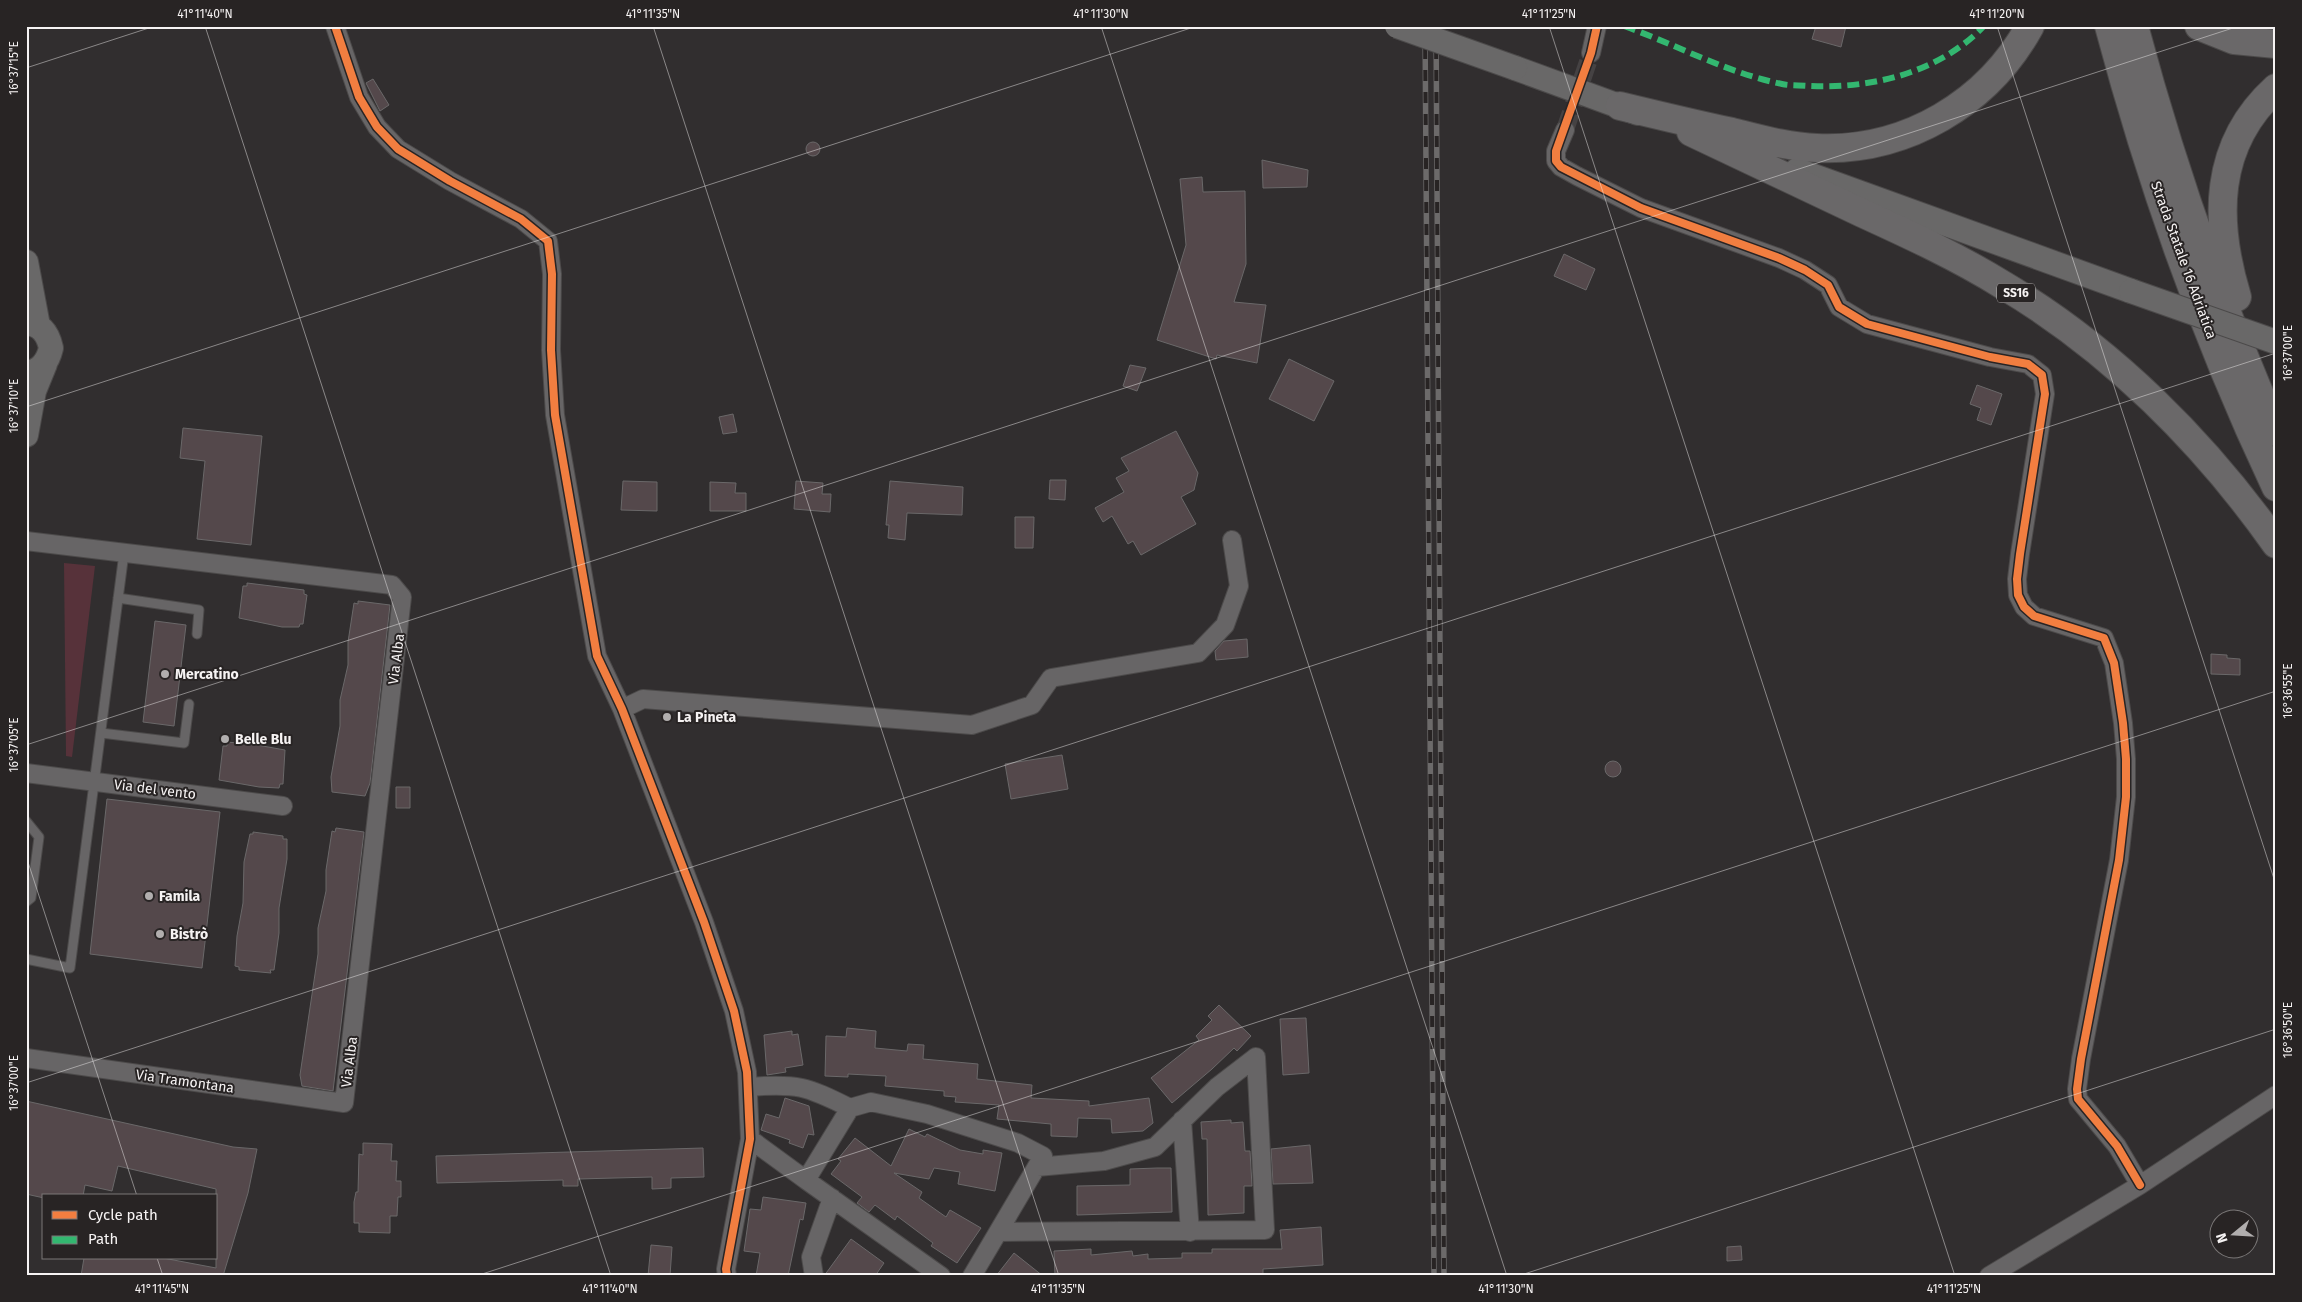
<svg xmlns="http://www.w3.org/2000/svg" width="2302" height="1302" font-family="'Fira Sans',sans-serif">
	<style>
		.green { fill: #57323a }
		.building { fill: #54484b; stroke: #6a6869 }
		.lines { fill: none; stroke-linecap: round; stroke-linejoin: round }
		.minor-tunnel { stroke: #454243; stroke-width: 18; stroke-dasharray: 18 9; stroke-linecap: butt }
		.service-casing { stroke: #4c4a4a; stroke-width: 11 }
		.minor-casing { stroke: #4c4a4a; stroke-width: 20 }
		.secondary-casing { stroke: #4c4a4a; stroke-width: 26 }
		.trunk-casing { stroke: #4c4a4a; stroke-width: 30 }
		.service { stroke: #676566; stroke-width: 9 }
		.minor { stroke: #676566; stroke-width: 18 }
		.secondary { stroke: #696868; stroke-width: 24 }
		.trunk { stroke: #6a6869; stroke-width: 28 }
		.rail-casing { stroke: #6c6a6a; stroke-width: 5.5 }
		.rail { stroke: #282424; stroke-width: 4; stroke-dasharray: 11; stroke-linecap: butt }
		.secondary-bridge-casing { stroke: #4c4a4a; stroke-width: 26; stroke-linecap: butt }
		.secondary-bridge { stroke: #696868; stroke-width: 24 }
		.quiet { stroke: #33b770; stroke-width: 6; stroke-dasharray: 12 6; stroke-linecap: butt }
		.cycleway-casing { stroke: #282424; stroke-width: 11 }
		.cycleway { stroke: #f27e40; stroke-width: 8 }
		.ticks { fill: none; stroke: #f6f3f3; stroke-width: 1; stroke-opacity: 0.45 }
		.poi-dot { fill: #b1aeae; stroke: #282424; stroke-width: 2 }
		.labels { text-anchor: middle; stroke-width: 4; stroke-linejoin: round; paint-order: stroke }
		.shield { fill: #282424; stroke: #b8b5b5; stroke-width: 1 }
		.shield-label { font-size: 12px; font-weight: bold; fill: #f6f3f3 }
		.street-label { font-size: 14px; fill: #f6f3f3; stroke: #282424 }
		.poi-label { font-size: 14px; font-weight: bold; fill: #f6f3f3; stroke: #282424; text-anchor: start }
		.neatline { fill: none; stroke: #f6f3f3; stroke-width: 2 }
		.ticks-label { font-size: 12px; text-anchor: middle; fill: #f6f3f3 }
	</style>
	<rect width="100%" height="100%" fill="#312e2f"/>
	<path class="green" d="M64,563L95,566L72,757L66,756Z"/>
	<path class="building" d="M1816,26H1846L1841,47L1812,39Z
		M373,79L389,105L380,111L366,83Z
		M806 149a7 7 0 1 1 14 0a7 7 0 1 1-14 0Z
		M1262,160L1308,170L1307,187L1263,188Z
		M1202,177L1203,192L1245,191L1246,264L1234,302L1266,305L1257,363L1217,355L1216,359L1157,340L1186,245L1180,179Z
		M1564,254L1595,269L1586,290L1554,276Z
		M1289,359L1334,381L1314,421L1269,399Z
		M1130,365L1146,368L1137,391L1123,386Z
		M1977,385L2002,394L1991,425L1977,420L1981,408L1970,404Z
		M733,414L737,432L723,434L719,417Z
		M183,428L262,436L251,545L197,539L205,461L180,458Z
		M1176,431L1198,473L1194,490L1181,497L1196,524L1141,555L1133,541L1128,544L1112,516L1103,522L1095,508L1124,492L1116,478L1129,471L1121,458Z
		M1050,480H1066L1065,500L1049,499Z
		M623,481L657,482V511L621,510Z
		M796,481L823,483L822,494H831L830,512L794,509Z
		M890,481L963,487L962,515L907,513L905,540L888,538L889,525H886Z
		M710,482L736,483L735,493H746V511H710Z
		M1015,517H1034L1033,548H1015Z
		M247,583L304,590V594L307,595L303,624H300L299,627H282L239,618L243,586H247Z
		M358,601L390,605L370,783L365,796L332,792L331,777L340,726V700L348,665V642L354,603L358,604Z
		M155,621L186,625L174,726L143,722Z
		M1247,639L1248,657L1216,660L1215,651L1224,641Z
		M2211,654L2227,655V658L2240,659V675L2211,674Z
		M227,742L257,745L285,750L283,784H280L279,788L259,787L219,780L223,746H227Z
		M1062,755L1068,789L1011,799L1005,764Z
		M1605 769a8 8 0 1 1 16 0a8 8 0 1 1-16 0Z
		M396,787H410V808H396Z
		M107,799L220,812L202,968L90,954Z
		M336,828L364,832L333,1091L302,1086L300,1075L318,954V928L326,891V870L332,831L335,832Z
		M253,832L283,836V839H287V859L279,908V933L274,970H270L271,973L239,970V967L235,966L237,936L243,903L244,862L250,834H253Z
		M1219,1005L1251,1036L1237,1051L1234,1048L1212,1069L1172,1103L1151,1078L1199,1040L1196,1036L1212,1020L1208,1016Z
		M1306,1018L1309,1073L1283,1075L1280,1019Z
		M847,1028L876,1031L875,1048L907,1051L908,1044L924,1045L923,1059L978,1064L977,1079L1032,1085L1031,1098L1089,1101V1106L1149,1098L1153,1123L1143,1131L1112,1133L1111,1119L1078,1118L1077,1137L1051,1136V1124L997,1119L999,1105L955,1102L956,1097L944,1096V1091L885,1086L886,1076L848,1074V1077L825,1076L826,1036L846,1037Z
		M792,1031V1035L798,1034L803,1065L785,1068L786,1072L767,1075L764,1035Z
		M785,1098L809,1106L814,1135L808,1134L803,1148L789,1143L790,1140L761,1130L766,1114L779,1118Z
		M26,1101L233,1147L257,1149L248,1193L223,1276H81L84,1258H163L216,1268V1189L118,1166L112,1191L85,1185L83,1196H44V1198L26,1194Z
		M1231,1120V1123L1243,1122L1245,1151H1250L1252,1186H1244V1213L1208,1215L1207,1139H1202L1201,1122Z
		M909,1129L925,1137L927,1134L960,1150L983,1154V1150L1002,1153L995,1191L958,1184L960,1172L934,1168L929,1179L894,1173L922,1192L919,1198L946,1217L950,1210L981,1228L957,1263L931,1246L933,1243L897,1216L895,1220L875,1205L869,1212L857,1203L862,1197L831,1174L841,1161L838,1159L855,1138L891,1166Z
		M363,1143L392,1144L391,1161H397L396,1181H401V1197H398L397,1216H390V1233L359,1232V1223H354V1202L356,1192H358L359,1154L363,1155Z
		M1310,1145L1313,1183L1273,1184L1271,1149Z
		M703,1148L704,1177L671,1178V1188L652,1189V1177L578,1179V1186H563V1180L437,1183L436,1156Z
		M1157,1168H1171L1172,1212L1077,1215V1186L1130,1185V1169Z
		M763,1197L806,1203L803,1220L800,1219L788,1276H756L760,1253L744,1251L750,1209L761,1210Z
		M1321,1227L1323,1265L1263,1269V1276H1055L1054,1251L1091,1249V1255L1132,1251L1133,1256L1148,1254V1259L1182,1258V1253H1212V1249H1282L1280,1230Z
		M851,1239L884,1263L875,1276H824Z
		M651,1245L672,1247L670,1276H648Z
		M1741,1246L1742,1260L1727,1261V1247Z
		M1014,1253L1043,1276H996Z"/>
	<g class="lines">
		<path class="minor-tunnel" d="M1565,130L1591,53"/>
		<g class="service-casing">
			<path id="service" d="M118,598L199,610L197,634
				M101,733L184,743L189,704
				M26,821L39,837L31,898L26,902
				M26,959L70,968L124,553"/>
		</g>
		<g class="minor-casing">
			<path id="minor" d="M335,26L359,97L377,127L398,149L450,181L521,219L548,241L552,274L551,350L555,415L597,656L622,709L704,922L734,1011L747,1072L750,1139L726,1269L727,1276
				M1591,53L1597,26
				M1565,130L1556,151V161L1561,167L1577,176L1641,208L1779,258L1805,270L1828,285L1839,307L1867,324L1990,357L2028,364L2042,375L2045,394L2020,554L2017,579L2018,595L2024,607L2034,616L2104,638L2114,663L2123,723L2126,759V797L2119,860L2081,1059L2077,1089L2078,1099L2117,1146L2140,1185
				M26,541L392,585L402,597L344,1103L26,1058
				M622,709L643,699L972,725L1032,705L1051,678L1198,653L1225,625L1239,586L1232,540
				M26,773L283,806
				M748,1087C797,1083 806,1086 850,1108
				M1182,1120L1190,1232
				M750,1139L806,1180
				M998,1232L1265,1230L1256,1057L1217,1087L1155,1147L1104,1161L1037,1167
				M814,1276L811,1257L832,1198
				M941,1276L806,1180L850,1108L871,1102L927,1114L1018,1143L1043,1156L972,1276
				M1989,1276L2140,1185L2276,1095"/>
		</g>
		<g class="secondary-casing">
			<path id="secondary" d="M1515,68L1638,113
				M1797,170L2131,291
				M26,262L38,326
				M26,323C41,324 48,334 51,348C48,361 41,372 26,373
				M26,435L34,391L45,364"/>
		</g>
		<g class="trunk-casing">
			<path id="trunk" d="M2109,26C2151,184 2206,339 2276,487
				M2134,26C2171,165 2218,300 2276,432
				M2199,26L2234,40L2276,44
				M1620,106C1657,115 1695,124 1732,132C1760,139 1788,147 1817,148C1906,152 1988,103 2030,26
				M1691,132C1748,159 1805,186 1862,213C1910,235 1958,257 2003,285C2111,349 2204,442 2276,544
				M2237,297C2214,221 2213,145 2276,88"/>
		</g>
		<use href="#service" class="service"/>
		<use href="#minor" class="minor"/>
		<use href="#secondary" class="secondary"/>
		<use href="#trunk" class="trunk"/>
		<g class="rail-casing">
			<path id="rail" d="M1425,26L1434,1276
				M1436,26L1444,1276"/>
		</g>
		<use href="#rail" class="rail"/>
		<g class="secondary-bridge-casing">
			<path id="secondary-bridge" d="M1397,26L1515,68
				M2131,291L2276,342"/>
		</g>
		<use href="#secondary-bridge" class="secondary-bridge"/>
		<path class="quiet" d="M1624,26C1677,45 1727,73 1782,84C1791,86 1800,85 1809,86C1871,89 1939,73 1984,26"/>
		<g class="cycleway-casing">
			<path id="cycleway" d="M335,26L359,97L377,127L398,149L450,181L521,219L548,241L552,274L551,350L555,415L597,656L622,709L704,922L734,1011L747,1072L750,1139L726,1269L727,1276
				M1597,26L1591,53L1556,151V161L1561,167L1641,208L1779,258L1805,270L1828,285L1839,307L1867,324L1990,357L2028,364L2042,375L2045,394L2020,554L2017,579L2018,595L2024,607L2034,616L2104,638L2114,663L2123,723L2126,759V797L2119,860L2081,1059L2077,1089L2078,1099L2117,1146L2140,1185"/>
		</g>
		<use href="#cycleway" class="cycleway"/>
	</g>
	<path class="ticks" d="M205,26L611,1276M653,26L1059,1276M1101,26L1507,1276M1549,26L1955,1276M1997,26L2276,885M26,68L155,26M26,407L1197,26M26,745L2239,26M26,856L137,1196M26,1083L2276,353M157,1258L163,1276M476,1276L2276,691M1518,1276L2276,1029"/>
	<g class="poi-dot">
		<circle cx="165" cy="674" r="5"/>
		<circle cx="667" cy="717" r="5"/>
		<circle cx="225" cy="739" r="5"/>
		<circle cx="149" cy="896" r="5"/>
		<circle cx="160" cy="934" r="5"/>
	</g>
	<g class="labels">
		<rect class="shield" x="1997" y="283.5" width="38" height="19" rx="4"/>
		<g class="shield-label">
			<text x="2016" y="297">SS16</text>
		</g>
		<g class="street-label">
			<text transform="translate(2184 260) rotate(70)" y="5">Strada Statale 16 Adriatica</text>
			<text transform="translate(396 659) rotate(-83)" y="5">Via Alba</text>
			<text transform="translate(155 789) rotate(7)" y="5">Via del vento</text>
			<text transform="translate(349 1062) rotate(-83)" y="5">Via Alba</text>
			<text transform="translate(185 1081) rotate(8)" y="5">Via Tramontana</text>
		</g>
		<g class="poi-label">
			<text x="175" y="679">Mercatino</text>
			<text x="677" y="722">La Pineta</text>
			<text x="235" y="744">Belle Blu</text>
			<text x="159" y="901">Famila</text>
			<text x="170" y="939">Bistrò</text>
		</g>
	</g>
	<rect width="2302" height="1302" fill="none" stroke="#282424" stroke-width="55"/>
	<rect x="42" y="1194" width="175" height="65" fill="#282424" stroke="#7a7777"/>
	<rect x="52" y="1211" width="25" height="8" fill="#f27e40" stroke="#7a7777"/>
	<text x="88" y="1220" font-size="15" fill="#f6f3f3">Cycle path</text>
	<rect x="52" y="1236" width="25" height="8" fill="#33b770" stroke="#7a7777"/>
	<text x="88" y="1244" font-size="15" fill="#f6f3f3">Path</text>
	<g transform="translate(2234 1234) rotate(252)"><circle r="24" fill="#282424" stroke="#7a7777"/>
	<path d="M0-4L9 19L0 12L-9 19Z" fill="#b1aeae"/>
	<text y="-8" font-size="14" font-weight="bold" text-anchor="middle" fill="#f6f3f3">N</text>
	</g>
	<rect x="28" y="28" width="2246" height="1246" class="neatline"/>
	<g class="ticks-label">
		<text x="205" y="18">41°11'40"N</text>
		<text x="653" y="18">41°11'35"N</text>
		<text x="1101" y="18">41°11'30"N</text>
		<text x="1549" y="18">41°11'25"N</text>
		<text x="1997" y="18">41°11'20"N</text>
		<text transform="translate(14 68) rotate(-90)" y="4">16°37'15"E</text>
		<text transform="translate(2288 353) rotate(-90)" y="4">16°37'00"E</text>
		<text transform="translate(14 406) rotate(-90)" y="4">16°37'10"E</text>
		<text transform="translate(2288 691) rotate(-90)" y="4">16°36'55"E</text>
		<text transform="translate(14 745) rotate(-90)" y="4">16°37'05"E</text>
		<text transform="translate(2288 1030) rotate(-90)" y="4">16°36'50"E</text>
		<text transform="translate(14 1083) rotate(-90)" y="4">16°37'00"E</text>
		<text x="162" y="1293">41°11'45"N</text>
		<text x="610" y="1293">41°11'40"N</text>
		<text x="1058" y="1293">41°11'35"N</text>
		<text x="1506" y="1293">41°11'30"N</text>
		<text x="1954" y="1293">41°11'25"N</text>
	</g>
</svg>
